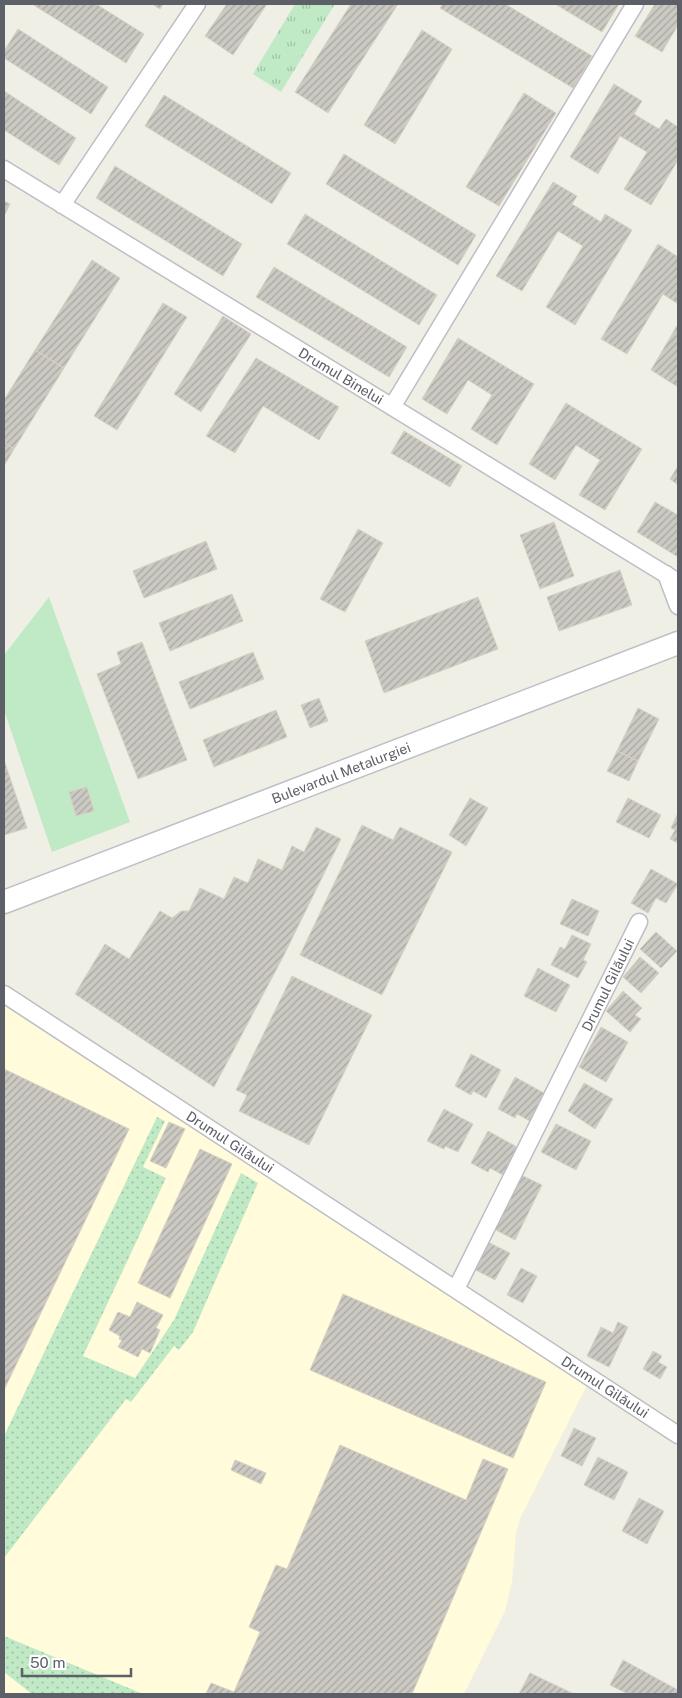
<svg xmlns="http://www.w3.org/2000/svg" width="682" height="1698" font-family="'Public Sans',sans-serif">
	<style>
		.commercial { fill: #fffbdb }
		.grass { fill: url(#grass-dots) }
		.park { fill: url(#park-tufts) }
		.pitch { fill: #c0eac5 }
		.building { fill: url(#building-hatch); stroke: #d6d2c3 }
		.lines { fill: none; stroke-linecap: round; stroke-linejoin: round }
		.minor-casing { stroke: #bdbec5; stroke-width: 19 }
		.secondary-casing { stroke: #bdc0c7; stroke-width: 25 }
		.minor { stroke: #fff; stroke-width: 16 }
		.secondary { stroke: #fff; stroke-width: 22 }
		.labels { text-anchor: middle; stroke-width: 4; stroke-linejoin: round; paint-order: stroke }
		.street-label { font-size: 14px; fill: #5d6067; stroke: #fff }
	</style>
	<defs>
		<pattern id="grass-dots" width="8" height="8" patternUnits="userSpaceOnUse" patternTransform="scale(1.25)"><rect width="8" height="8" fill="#c0eac5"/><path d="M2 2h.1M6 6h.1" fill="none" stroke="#9fc1a4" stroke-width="1.8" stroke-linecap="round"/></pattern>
		<pattern id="park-tufts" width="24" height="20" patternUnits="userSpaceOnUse" patternTransform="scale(1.25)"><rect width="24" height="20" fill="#c0eac5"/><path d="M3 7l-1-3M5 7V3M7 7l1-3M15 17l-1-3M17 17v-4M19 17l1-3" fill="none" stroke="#9fc1a4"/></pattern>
		<pattern id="building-hatch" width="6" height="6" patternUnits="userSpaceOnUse" patternTransform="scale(1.25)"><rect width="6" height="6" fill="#cbc9c2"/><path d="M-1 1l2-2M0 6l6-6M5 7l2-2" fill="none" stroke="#a8a7a1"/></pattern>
	</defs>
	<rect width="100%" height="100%" fill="#f0efe5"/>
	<path class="commercial" d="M4,1006L587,1385L520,1519L516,1533L512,1582L505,1611L464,1694H4Z"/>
	<path class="grass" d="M157,1117L165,1121L143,1167L166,1178L83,1356L135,1378L174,1320L241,1173L258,1183L193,1332L179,1350L174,1346L131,1402L126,1399L4,1558V1436Z
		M4,1636L143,1694H32L4,1672Z"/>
	<path class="park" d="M295,4H335L281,92L253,74Z"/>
	<path class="pitch" d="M49,597L130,822L52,852L4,710V655Z"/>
	<path class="building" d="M32,4H96L144,34L126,63Z
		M152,4H163L160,9Z
		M227,4H267L233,55L205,36Z
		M351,4H398L328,113L295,92Z
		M443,4H505L592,56L573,88L440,8Z
		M555,4H619L602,32Z
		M655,4H678V25L662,52L635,36Z
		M18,29L108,87L91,114L4,58V51Z
		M422,30L452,49L395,144L364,125Z
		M614,84L642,101L634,114L659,129L666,119L678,127V160L651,205L624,189L647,152L620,136L598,174L570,157Z
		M4,91L76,138L59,165L4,130Z
		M524,93L556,113L499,206L466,187Z
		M164,95L291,173L272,204L145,126Z
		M344,154L476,235L458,265L326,184Z
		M115,166L242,244L223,276L96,198Z
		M553,182L577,196L572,204L601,222L605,214L632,230L575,325L546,307L583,246L558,231L522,291L496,276Z
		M4,201L10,204L4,216Z
		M305,214L437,295L419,325L287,244Z
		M658,244L678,257V304L663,294L627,354L601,339Z
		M92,260L120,278L64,368L35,350Z
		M274,267L407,347L389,377L256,297Z
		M163,303L187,317L117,430L94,416Z
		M223,316L251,334L201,412L174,394Z
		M678,324V387L651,370Z
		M458,338L534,384L497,445L471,429L492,395L468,380L447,414L422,399Z
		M35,350L64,368L14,449L4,442V400Z
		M256,358L339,407L319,440L263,406L235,453L206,436Z
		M566,403L642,449L605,510L579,495L600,460L576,445L555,480L529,464Z
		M404,431L462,466L450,487L391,453Z
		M4,442L14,449L4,466Z
		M678,466V485L670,479Z
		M655,502L678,515V557L637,532Z
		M554,522L574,576L540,589L520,535Z
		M358,529L383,543L345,612L320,599Z
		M206,541L217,569L144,598L133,571Z
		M620,570L632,605L559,631L547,597Z
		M232,594L243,621L170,651L159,623Z
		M478,597L498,649L384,693L365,641Z
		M142,642L187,760L138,779L97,674L121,664L117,652Z
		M253,652L264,679L190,709L179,682Z
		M319,698L328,721L310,728L301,705Z
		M638,708L659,719L638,761L617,751Z
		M276,710L287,737L214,767L203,740Z
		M617,751L638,761L629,781L607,771Z
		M4,760L27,828L4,835Z
		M87,787L94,811L76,816L69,792Z
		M470,798L488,808L466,846L449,835Z
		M628,798L661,815L649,838L616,822Z
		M678,813V843L670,839L675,830L671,828Z
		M362,825L393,840L400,827L452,852L382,995L300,955Z
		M316,827L341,839L283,957L214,1087L75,994L105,944L129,959L160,911L172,918L181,911H189L200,888L224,899L234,877L248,883L258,859L282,870L292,846L304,852Z
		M651,869L678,884L666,903L656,898L648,913L631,903Z
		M572,899L599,911L588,936L560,924Z
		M656,932L677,951L661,968L640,949Z
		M572,935L591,944L583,960L587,962L578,978L551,965L560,947L565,949Z
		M640,957L659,973L641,993L623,977Z
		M538,968L570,985L556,1012L524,996Z
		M292,976L372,1015L309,1145L239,1111L247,1095L236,1090Z
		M623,991L642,1008L635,1015L641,1019L630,1032L606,1011Z
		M601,1027L628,1042L606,1082L579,1067Z
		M471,1054L501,1070L486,1098L473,1091L471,1095L455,1086Z
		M4,1069L129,1129L4,1390Z
		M515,1077L544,1093L530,1121L517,1114L515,1118L498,1109Z
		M584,1083L613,1099L595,1129L568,1111Z
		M444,1109L473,1124L458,1152L445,1146L444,1149L427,1141Z
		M169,1122L185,1129L166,1168L150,1161Z
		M556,1124L591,1141L576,1170L541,1152Z
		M488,1131L517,1147L503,1175L490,1168L488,1172L471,1163Z
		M200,1149L232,1164L170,1298L138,1283Z
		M521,1175L542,1185L515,1240L494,1229Z
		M488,1242L510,1253L495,1280L474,1269Z
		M521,1268L537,1276L523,1303L507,1295Z
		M343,1294L546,1382L513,1458L310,1370Z
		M137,1302L163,1315L156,1328L160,1330L150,1353L142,1349L138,1357L118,1347L122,1340L119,1339L120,1336L109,1330L118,1312L130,1317Z
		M618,1322L628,1327L609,1367L587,1356L601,1327L613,1333Z
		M653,1351L662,1356L658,1362L667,1367L660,1379L643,1369Z
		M574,1428L596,1438L582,1466L561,1456Z
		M340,1445L466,1500L483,1459L508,1469L412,1694H206L211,1683L234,1692L260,1632L249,1627L276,1565L287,1569Z
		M598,1457L628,1472L614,1500L584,1485Z
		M235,1460L266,1473L261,1484L231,1470Z
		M639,1498L664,1511L647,1544L622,1531Z
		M623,1660L678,1690V1694H628L610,1685Z
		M530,1673L574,1694H519Z"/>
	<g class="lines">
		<g class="minor-casing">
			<path id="minor" d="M4,169L678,582
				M62,205L197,4
				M392,407L635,4
				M666,574L678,606
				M4,994L678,1435
				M456,1289L639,922"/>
		</g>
		<g class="secondary-casing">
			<path id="secondary" d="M4,902L678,643"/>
		</g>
		<use href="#minor" class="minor"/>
		<use href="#secondary" class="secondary"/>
	</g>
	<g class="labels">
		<g class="street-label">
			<text transform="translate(341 376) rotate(31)" y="5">Drumul Binelui</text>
			<text transform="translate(341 773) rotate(-21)" y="5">Bulevardul Metalurgiei</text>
			<text transform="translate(608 985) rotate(-64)" y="5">Drumul Gilăului</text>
			<text transform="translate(230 1142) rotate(33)" y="5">Drumul Gilăului</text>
			<text transform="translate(605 1387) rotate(33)" y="5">Drumul Gilăului</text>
		</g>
	</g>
	<rect width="682" height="1698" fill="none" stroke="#5d6067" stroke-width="10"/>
	<path d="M22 1668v8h109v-8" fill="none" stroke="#5d6067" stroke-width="2.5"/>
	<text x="30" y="1668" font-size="15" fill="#5d6067" stroke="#ffffff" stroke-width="4" paint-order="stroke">50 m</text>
</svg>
